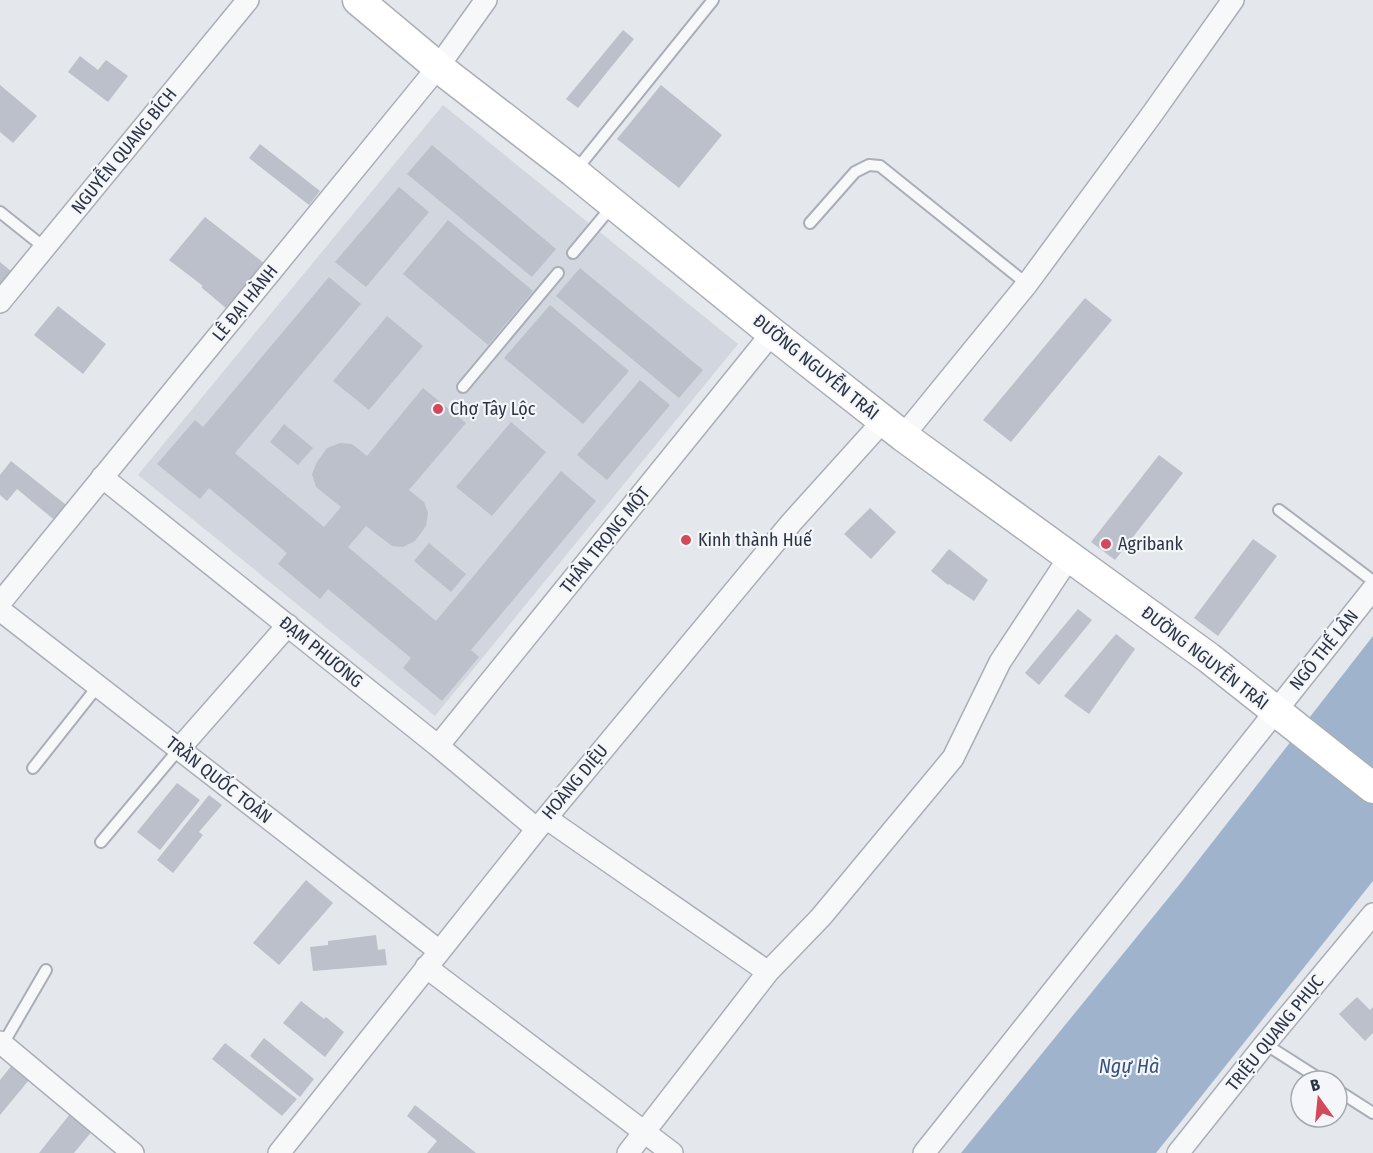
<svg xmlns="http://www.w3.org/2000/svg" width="1373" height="1153" font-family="'Fira Sans Condensed',sans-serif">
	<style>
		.built { fill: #d2d6de }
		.water { fill: #9fb4cc }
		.building { fill: #bbc0ca }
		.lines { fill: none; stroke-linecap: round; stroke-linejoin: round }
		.service-casing { stroke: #a9aeb7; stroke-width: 14 }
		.minor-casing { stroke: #a9aeb7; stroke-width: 24 }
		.secondary-casing { stroke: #a9aeb7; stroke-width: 33 }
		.service { stroke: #f7f8fa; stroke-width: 10 }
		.minor { stroke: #f7f8fa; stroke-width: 21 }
		.secondary { stroke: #fff; stroke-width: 30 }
		.poi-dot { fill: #d1495b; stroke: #f4f6f9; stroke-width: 2 }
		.labels { text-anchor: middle; stroke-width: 4.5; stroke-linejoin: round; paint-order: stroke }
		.street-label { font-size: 18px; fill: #2b3445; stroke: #f4f6f9 }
		.poi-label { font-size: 18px; fill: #2b3445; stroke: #f4f6f9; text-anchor: start }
		.water-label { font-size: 20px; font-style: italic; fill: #34527a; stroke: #f4f6f9 }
	</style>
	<rect width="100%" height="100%" fill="#e4e7ec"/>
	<path class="built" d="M443,105L738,344L435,716L138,475Z"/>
	<path class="water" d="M1373,636V881L1156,1153H961L1179,885Z"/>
	<path class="building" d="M623,30L634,39L578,108L566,99Z
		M80,56L98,70L106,60L128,76L108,102L68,72Z
		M0,85L37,116L13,143L0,132Z
		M661,85L722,135L679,188L617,139Z
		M260,144L320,191L309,205L249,158Z
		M432,145L556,249L532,277L407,174Z
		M399,187L429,212L366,287L335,262Z
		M205,217L264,263L227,309L201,287L203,286L169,260Z
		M448,220L533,291L488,345L403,274Z
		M0,262L23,281L0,309Z
		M580,268L703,370L679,398L556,296Z
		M329,277L361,304L235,453L324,527L341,507L316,487L312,474L317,462L327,448L340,443L352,444L367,456L423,388L466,423L409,490L424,502L428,513L426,526L415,541L403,547L392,546L366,526L348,547L436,621L561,471L596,501L471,650L479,657L442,701L403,668L411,658L328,589L320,599L278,564L287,553L209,488L200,499L157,464L195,420L203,427Z
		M1085,298L1112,320L1011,442L983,420Z
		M550,305L629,371L583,424L504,358Z
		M58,306L106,344L83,374L34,335Z
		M387,316L423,346L369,410L333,381Z
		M640,380L670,405L607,480L577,455Z
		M511,422L546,452L492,516L456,487Z
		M284,424L313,448L298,465L270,442Z
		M1159,455L1183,473L1115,560L1091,542Z
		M11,461L70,508L58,523L17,489L7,501L0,495V475Z
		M870,508L896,532L871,559L844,534Z
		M1253,539L1277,556L1218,636L1194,618Z
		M429,543L466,574L451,592L414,561Z
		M949,549L988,580L974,601L949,584L948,585L931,571Z
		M1078,609L1092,620L1039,685L1025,673Z
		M1116,634L1135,649L1089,714L1064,696Z
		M177,783L200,800L160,850L137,832Z
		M209,795L222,805L199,832L203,835L173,873L157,860Z
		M306,880L333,903L279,965L253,943Z
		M376,935L378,950L385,949L387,965L313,971L310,947L328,945V941Z
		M1357,997L1370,1010L1373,1007V1033L1365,1041L1339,1014Z
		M301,1001L324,1019L326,1017L344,1032L325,1057L283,1023Z
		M264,1038L314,1079L300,1097L250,1056Z
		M225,1043L297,1099L282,1116L212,1059Z
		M12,1065L29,1080L0,1115V1080Z
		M415,1105L476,1153H427L437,1141L407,1116Z
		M70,1114L93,1130L74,1153H39Z"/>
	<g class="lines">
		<g class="service-casing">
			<path id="service" d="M576,170L713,0
				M0,212L45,248
				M810,223L855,172L869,165L880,166L1027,284
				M573,253L613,205
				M463,387L558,273
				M1279,510L1373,581
				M33,768L98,686
				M101,842L179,749
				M3,1044L46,970
				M1265,1044L1323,1081
				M1337,1090L1373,1113"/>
		</g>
		<g class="minor-casing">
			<path id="minor" d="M0,302L248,0
				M903,436L1027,284L1150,117L1233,0
				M102,477L438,746L537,829
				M0,603L438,67L486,0
				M0,610L438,950
				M438,746L772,333
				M179,749L288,625
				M546,818L768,972
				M426,967L672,1153
				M0,1042L133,1153
				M279,1153L537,829L791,523L883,421
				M628,1153L768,972L821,917L953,758L1000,662L1070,556
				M924,1153L1373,589
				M1178,1153L1265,1044L1373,914"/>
		</g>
		<g class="secondary-casing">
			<path id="secondary" d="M358,0L438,67L574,172L772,333L903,436L1209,658L1373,788"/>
		</g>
		<use href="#service" class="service"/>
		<use href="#minor" class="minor"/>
		<use href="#secondary" class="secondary"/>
	</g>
	<g class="poi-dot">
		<circle cx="438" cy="409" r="6"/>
		<circle cx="686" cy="540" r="6"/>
		<circle cx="1106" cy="544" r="6"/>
	</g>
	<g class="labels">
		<g class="street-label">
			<text transform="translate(124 151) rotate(-51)" y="6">NGUYỄN QUANG BÍCH</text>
			<text transform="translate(245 303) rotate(-51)" y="6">LÊ ĐẠI HÀNH</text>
			<text transform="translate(816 367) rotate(39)" y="6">ĐƯỜNG NGUYỄN TRÃI</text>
			<text transform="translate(605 540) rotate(-51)" y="6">THÂN TRỌNG MỘT</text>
			<text transform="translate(1324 650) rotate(-51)" y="6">NGÔ THẾ LÂN</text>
			<text transform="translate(321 652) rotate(39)" y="6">ĐẠM PHƯƠNG</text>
			<text transform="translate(1205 658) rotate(38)" y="6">ĐƯỜNG NGUYỄN TRÃI</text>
			<text transform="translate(219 780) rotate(38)" y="6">TRẦN QUỐC TOẢN</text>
			<text transform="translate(575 782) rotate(-50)" y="6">HOÀNG DIỆU</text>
			<text transform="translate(1275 1033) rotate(-51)" y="6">TRIỆU QUANG PHỤC</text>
		</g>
		<g class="poi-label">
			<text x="450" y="415">Chợ Tây Lộc</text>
			<text x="698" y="546">Kinh thành Huế</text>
			<text x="1118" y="550">Agribank</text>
		</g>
		<g class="water-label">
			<text x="1129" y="1073">Ngự Hà</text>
		</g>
	</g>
	<g transform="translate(1319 1099) rotate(345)"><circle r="28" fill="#f4f6f9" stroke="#a4a8b1" stroke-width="1.5"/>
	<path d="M0-4.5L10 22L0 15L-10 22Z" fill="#d1495b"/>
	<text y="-9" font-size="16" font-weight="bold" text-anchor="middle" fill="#2b3445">B</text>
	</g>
</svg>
